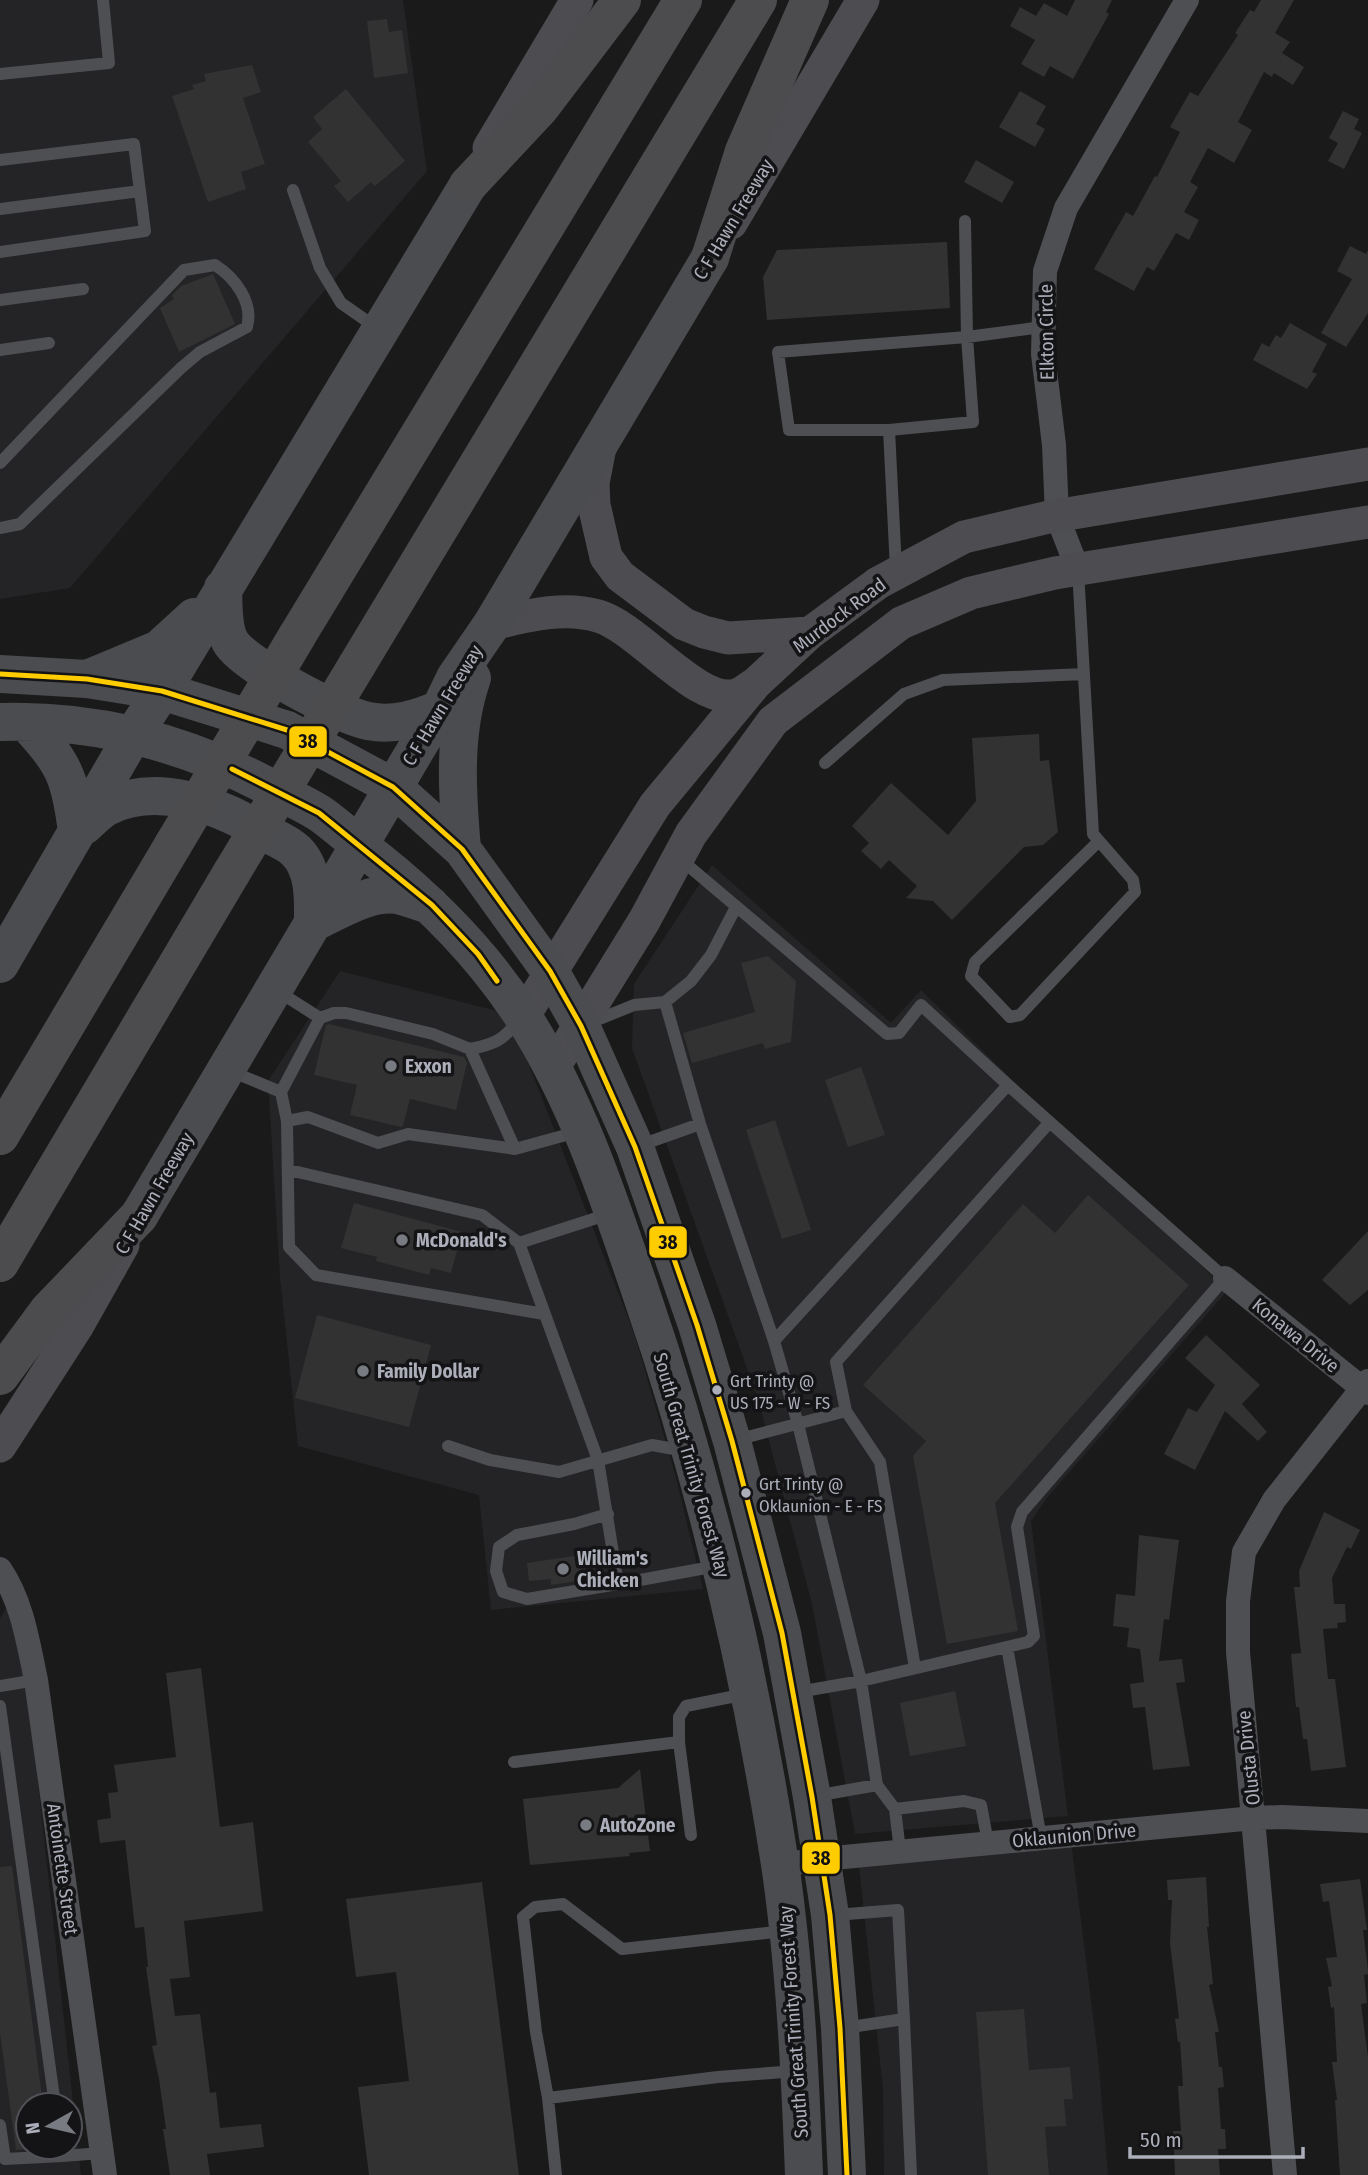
<svg xmlns="http://www.w3.org/2000/svg" width="1368" height="2175" font-family="'Fira Sans Condensed',sans-serif">
	<style>
		.built { fill: #242426; fill-rule: evenodd }
		.building { fill: #323232 }
		.lines { fill: none; stroke-linecap: round; stroke-linejoin: round }
		.lane { stroke: #4e4f53; stroke-width: 12 }
		.street { stroke: #4e4f53; stroke-width: 24 }
		.secondary { stroke: #4d4d51; stroke-width: 33 }
		.primary { stroke: #4b4c4f; stroke-width: 38 }
		.highway { stroke: #4c4c4f; stroke-width: 38 }
		.highway-bridge { stroke: #4c4c4f; stroke-width: 38 }
		.bus-1-casing { stroke: #141416; stroke-width: 10 }
		.bus-1 { stroke: #fc0; stroke-width: 5 }
		.poi-dot { fill: #797b82; stroke: #141416; stroke-width: 2.5 }
		.bus-dot { fill: #acafba; stroke: #141416; stroke-width: 2.5 }
		.labels { text-anchor: middle; stroke-width: 7; stroke-linejoin: round; paint-order: stroke }
		.bus-label { font-size: 17px; fill: #acafba; stroke: #141416; text-anchor: start }
		.street-label { font-size: 19px; fill: #acafba; stroke: #141416 }
		.poi-label { font-size: 19px; font-weight: bold; fill: #acafba; stroke: #141416; text-anchor: start }
		.line-badge { stroke: #141416; stroke-width: 2.5 }
		.pale-badge-label { font-size: 19px; text-anchor: middle; font-weight: bold; fill: #111 }
	</style>
	<rect width="100%" height="100%" fill="#1a1a1a"/>
	<path class="built" d="M0,0H403L427,171L70,588L0,599Z
		M712,865L891,1023L921,990L1227,1291L1046,1499L1031,1521L1068,1816L855,1834L812,1604L758,1399L632,1048L634,984Z
		M340,971L509,1014L634,1333L675,1474L703,1589L491,1610L479,1495L298,1446L280,1277L268,1081Z
		M17,1592L81,2175H0V1618ZM28,2105H70V2147H28Z
		M1071,1841L1098,2056L1108,2175H884L883,2089L859,1866Z"/>
	<path class="building" d="M1075,0H1112L1106,12L1109,14L1073,79L1050,66L1044,77L1021,64L1035,40L1010,26L1020,7L1036,16L1044,3L1067,16Z
		M1261,0H1294L1275,33L1290,42L1282,53L1304,67L1293,85L1274,73L1272,77L1264,72L1238,122L1252,130L1234,163L1208,148L1190,182L1198,187L1184,212L1199,220L1189,240L1176,233L1154,271L1147,267L1134,291L1094,269L1126,212L1133,216L1155,176L1157,177L1180,132L1170,127L1190,92L1198,96L1238,35L1235,33L1250,10L1254,12Z
		M387,19L389,32L402,30L408,73L374,78L367,21Z
		M252,65L261,92L243,98L265,164L241,172L246,189L208,202L172,96L194,89L192,85L206,81L204,74Z
		M346,89L405,161L375,186L371,182L348,202L334,186L341,181L308,142L322,129L313,117Z
		M1020,91L1046,106L1036,124L1045,129L1035,147L999,127Z
		M1343,111L1359,119L1354,129L1362,133L1344,169L1328,161L1338,143L1329,138Z
		M976,160L1014,182L1002,203L964,182Z
		M947,242L950,308L767,320L763,277L777,250Z
		M1350,246L1366,254L1368,250V313L1346,347L1321,333L1352,279L1337,271Z
		M213,274L235,324L179,352L160,308L174,299L172,295L181,286Z
		M1290,323L1327,344L1312,372L1317,374L1307,389L1253,360L1262,343L1269,347L1276,335L1281,338Z
		M1039,734L1040,761L1049,760L1058,832L1043,845L1024,847L952,920L933,901L906,898L917,886L889,860L881,869L861,851L869,843L852,826L891,783L948,835L976,801L972,738Z
		M768,956L796,981L791,1042L765,1049L763,1043L692,1063L683,1033L755,1012L741,963Z
		M329,1024L464,1057L467,1063L456,1110L410,1099L403,1126L401,1127L350,1115L357,1085L314,1075L326,1025Z
		M861,1067L885,1135L848,1147L825,1080Z
		M775,1120L811,1230L782,1239L746,1130Z
		M1088,1195L1189,1285L995,1503L1018,1631L947,1644L913,1456L926,1441L863,1385L1023,1204L1055,1233Z
		M354,1203L462,1232L451,1273L431,1268L429,1275L376,1261L377,1257L341,1248Z
		M1368,1231V1290L1350,1305L1322,1280Z
		M317,1315L431,1345L409,1427L295,1398Z
		M1206,1335L1260,1385L1242,1404L1267,1432L1258,1441L1225,1411L1195,1470L1164,1454L1188,1408L1197,1412L1215,1385L1185,1358Z
		M1324,1512L1360,1530L1351,1549L1347,1547L1332,1578L1334,1604H1345L1346,1622L1337,1623L1338,1628L1323,1629L1328,1679H1335L1346,1767L1311,1771L1307,1739H1303L1299,1707H1296L1291,1654L1301,1653L1294,1587H1300L1299,1571Z
		M1139,1535L1179,1540L1169,1620L1164,1619L1159,1661L1182,1659L1185,1682L1176,1683L1190,1766L1153,1770L1145,1707L1133,1708L1130,1684L1144,1682L1140,1649L1127,1647L1129,1628L1113,1626L1116,1594L1135,1596Z
		M587,1554L588,1556L597,1555L600,1575L592,1577V1579L551,1585V1579L529,1581L527,1563Z
		M201,1668L220,1827L253,1822L263,1911L184,1921L190,1977L170,1979L175,2016L200,2014L210,2093L216,2092L220,2128L261,2124L264,2147L207,2154L210,2175H170L163,2129H166L159,2079L152,2046L157,2045L146,1967H148L144,1927L135,1928L125,1840L100,1843L97,1820L111,1818L108,1793L118,1792L114,1765L176,1757L166,1673Z
		M955,1691L966,1746L910,1756L900,1703Z
		M640,1769L650,1851L629,1853L630,1856L530,1865L523,1799L618,1788Z
		M12,1866L43,2105H28V2149L16,2150L0,2033V1867Z
		M1206,1877L1209,1927H1207L1213,1984L1209,1985L1219,2032H1215L1219,2067H1222L1224,2087L1218,2088L1221,2129H1225L1226,2149H1218L1220,2175H1175L1173,2131H1181L1178,2086H1183L1180,2042H1178L1175,2019L1179,2018L1170,1943L1172,1900H1168L1167,1880Z
		M1360,1879L1367,1930H1363L1368,1970V1974L1364,1975L1367,2003L1361,2004L1368,2057V2175H1340L1335,2100H1337L1332,2062H1337L1334,2007L1331,2008L1328,1987L1332,1986L1326,1958L1337,1957L1329,1901L1323,1902L1320,1884Z
		M482,1882L519,2175H369L358,2087L409,2081L396,1972L356,1977L346,1899Z
		M1024,2009L1029,2070L1070,2067L1073,2099H1064L1066,2126L1045,2127L1049,2175H988L976,2012Z"/>
	<g class="lines">
		<path class="lane" d="M0,74L109,63L103,0
			M0,160L134,144L145,231L0,252
			M293,190L320,268L341,303L377,328
			M0,209L140,191
			M0,300L83,289
			M0,350L49,343
			M889,430L973,422L967,337L965,221
			M0,463L184,270L215,265C234,277 254,302 247,327L200,352L181,368L20,524L0,528
			M896,569L889,430H789L778,352L967,337L1042,327
			M1078,570L1093,834L1133,880L1135,892L1020,1015L1010,1017L971,976L975,962L1099,841
			M825,763L904,694L943,680L1084,674
			M679,858L887,1034L899,1033L921,1005L1008,1085L1225,1278L1022,1512L1017,1527L1034,1636L1028,1642L861,1681L798,1692
			M276,990L320,1018L281,1092
			M665,1002L691,981L711,955L736,907
			M320,1018L334,1013H346L433,1034L470,1049
			M519,1021C502,1040 496,1044 470,1049L515,1149L577,1132
			M592,1022L634,1005L665,1002L700,1124L774,1341L798,1424L861,1681L877,1785L895,1809L900,1851
			M228,1070L281,1092L287,1121L289,1247L316,1275L544,1314
			M287,1121L308,1117L378,1143L408,1134L515,1149
			M638,1146L700,1124
			M289,1170L482,1215L519,1243
			M609,1214L519,1243L598,1460L618,1584L717,1566
			M774,1341L1008,1085
			M846,1411L836,1362L1049,1123
			M736,1440L846,1411L880,1462L915,1668
			M448,1446L490,1460L559,1472L652,1445L685,1451
			M608,1514L574,1524L517,1535L499,1547L496,1571L503,1592L527,1599L618,1584
			M1007,1647L1041,1838
			M0,1686L36,1680
			M0,1706L55,2105
			M679,1742L691,1835
			M514,1762L679,1742V1717L686,1706L746,1694
			M815,1796L877,1785
			M895,1809L964,1801L981,1805L988,1843
			M835,1915L898,1910L904,2019
			M844,2028L904,2019L911,2175
			M548,2098L536,2032L523,1917L535,1907L563,1904L622,1949L784,1931
			M0,2125L5,2159L62,2156
			M61,2147L62,2156L102,2153
			M556,2175L548,2098L718,2077L796,2071"/>
		<path class="street" d="M1078,570L1057,516L1054,445L1043,354L1045,271L1066,208L1187,0
			M1225,1278L1368,1393
			M0,1569C22,1601 28,1642 36,1680L105,2175
			M780,1865L823,1859L1254,1818L1282,1817L1368,1821
			M1285,2175L1238,1652V1601L1244,1552L1274,1500L1368,1381"/>
		<path class="secondary" d="M489,148L577,0
			M731,223L863,0
			M600,447L593,483L594,505L606,557L620,576L684,624L704,632L728,638L810,633
			M492,624C527,616 562,606 598,616C638,627 698,706 736,695C743,693 749,687 755,684
			M523,1017L655,805L755,684L810,633L878,583L964,537L1049,517L1368,464
			M552,1070L644,921L691,834L773,721L901,623L971,593L1055,573L1368,522
			M0,1446L78,1325L123,1245"/>
		<path class="primary" d="M223,588C224,605 222,626 230,641C242,664 341,716 368,721C394,726 417,719 440,709
			M0,674L87,679L162,691L287,730L393,787L462,849L550,971L581,1026L635,1147L697,1325L732,1441L782,1633L812,1797L830,1915L840,2028L847,2175
			M87,679L159,649L194,617
			M0,722C96,719 189,744 273,789C289,797 307,805 322,815C341,829 360,846 379,861C435,906 483,955 522,1015C577,1100 609,1199 641,1293C705,1479 750,1670 780,1864C795,1967 800,2071 804,2175
			M26,722C64,764 70,775 77,832
			M84,826C92,819 100,810 109,806C157,783 215,804 258,829C270,836 287,842 296,851C315,870 313,899 313,923
			M462,849C457,792 453,732 472,678
			M313,923C338,911 369,891 397,895C408,897 419,902 430,905
			M0,964L133,735L162,691L468,185
			M139,1216L440,709L455,678L492,624L710,258"/>
		<path class="highway" d="M468,185L540,108L622,0
			M710,258L744,151L810,0
			M297,636L683,0
			M357,665L758,0
			M0,1136L173,845
			M0,1263L232,872
			M0,1376L48,1311L139,1216"/>
		<path class="highway-bridge" d="M173,845L297,636
			M232,872L357,665"/>
		<g class="bus-1-casing">
			<path id="bus-1" d="M0,674L87,679L162,691L287,730L393,787L462,849L550,971L581,1026L635,1147L697,1325L732,1441L782,1633L812,1797L830,1915L840,2028L847,2175
				M232,769L319,813L432,905L478,954L497,981"/>
		</g>
		<use href="#bus-1" class="bus-1"/>
	</g>
	<g class="poi-dot">
		<circle cx="391" cy="1066" r="7"/>
		<circle cx="402" cy="1240" r="7"/>
		<circle cx="363" cy="1371" r="7"/>
		<circle cx="563" cy="1569" r="7"/>
		<circle cx="586" cy="1825" r="7"/>
	</g>
	<g class="bus-dot">
		<circle cx="717" cy="1390" r="6"/>
		<circle cx="746" cy="1493" r="6"/>
	</g>
	<g class="labels">
		<g class="bus-label">
			<text x="730" y="1387">Grt Trinty @<tspan x="730" dy="22">US 175 - W - FS</tspan></text>
			<text x="759" y="1490">Grt Trinty @<tspan x="759" dy="22">Oklaunion - E - FS</tspan></text>
		</g>
		<g class="street-label">
			<text transform="translate(733 219) rotate(-59)" y="7">C F Hawn Freeway</text>
			<text transform="translate(1046 332) rotate(-91)" y="7">Elkton Circle</text>
			<text transform="translate(839 615) rotate(-37)" y="7">Murdock Road</text>
			<text transform="translate(442 705) rotate(-59)" y="7">C F Hawn Freeway</text>
			<text transform="translate(154 1193) rotate(-60)" y="7">C F Hawn Freeway</text>
			<text transform="translate(1296 1335) rotate(39)" y="7">Konawa Drive</text>
			<text transform="translate(692 1465) rotate(74)" y="7">South Great Trinity Forest Way</text>
			<text transform="translate(1248 1758) rotate(-96)" y="7">Olusta Drive</text>
			<text transform="translate(1074 1835) rotate(-5)" y="7">Oklaunion Drive</text>
			<text transform="translate(63 1869) rotate(82)" y="7">Antoinette Street</text>
			<text transform="translate(793 2022) rotate(-94)" y="7">South Great Trinity Forest Way</text>
		</g>
		<g class="poi-label">
			<text x="405" y="1073">Exxon</text>
			<text x="416" y="1247">McDonald's</text>
			<text x="377" y="1378">Family Dollar</text>
			<text x="577" y="1565">William's<tspan x="577" dy="22">Chicken</tspan></text>
			<text x="600" y="1832">AutoZone</text>
		</g>
	</g>
	<g class="line-badge">
		<rect x="288" y="725" width="40" height="33" rx="7" fill="#fc0"/>
		<rect x="648" y="1225" width="40" height="34" rx="7" fill="#fc0"/>
		<rect x="801" y="1841" width="40" height="34" rx="7" fill="#fc0"/>
	</g>
	<g class="pale-badge-label">
		<text x="308" y="748">38</text>
		<text x="668" y="1249">38</text>
		<text x="821" y="1865">38</text>
	</g>
	<g transform="translate(49 2126) rotate(262)"><circle r="33" fill="#141416" stroke="#515258" stroke-width="2"/>
	<path d="M0-5L12 26L0 18L-12 26Z" fill="#797b82"/>
	<text y="-10" font-size="19" font-weight="bold" text-anchor="middle" fill="#acafba">N</text>
	</g>
	<path d="M1130 2147v10h173v-10" fill="none" stroke="#acafba" stroke-width="3.5"/>
	<text x="1140" y="2147" font-size="21" fill="#acafba" stroke="#141416" stroke-width="5" paint-order="stroke">50 m</text>
</svg>
